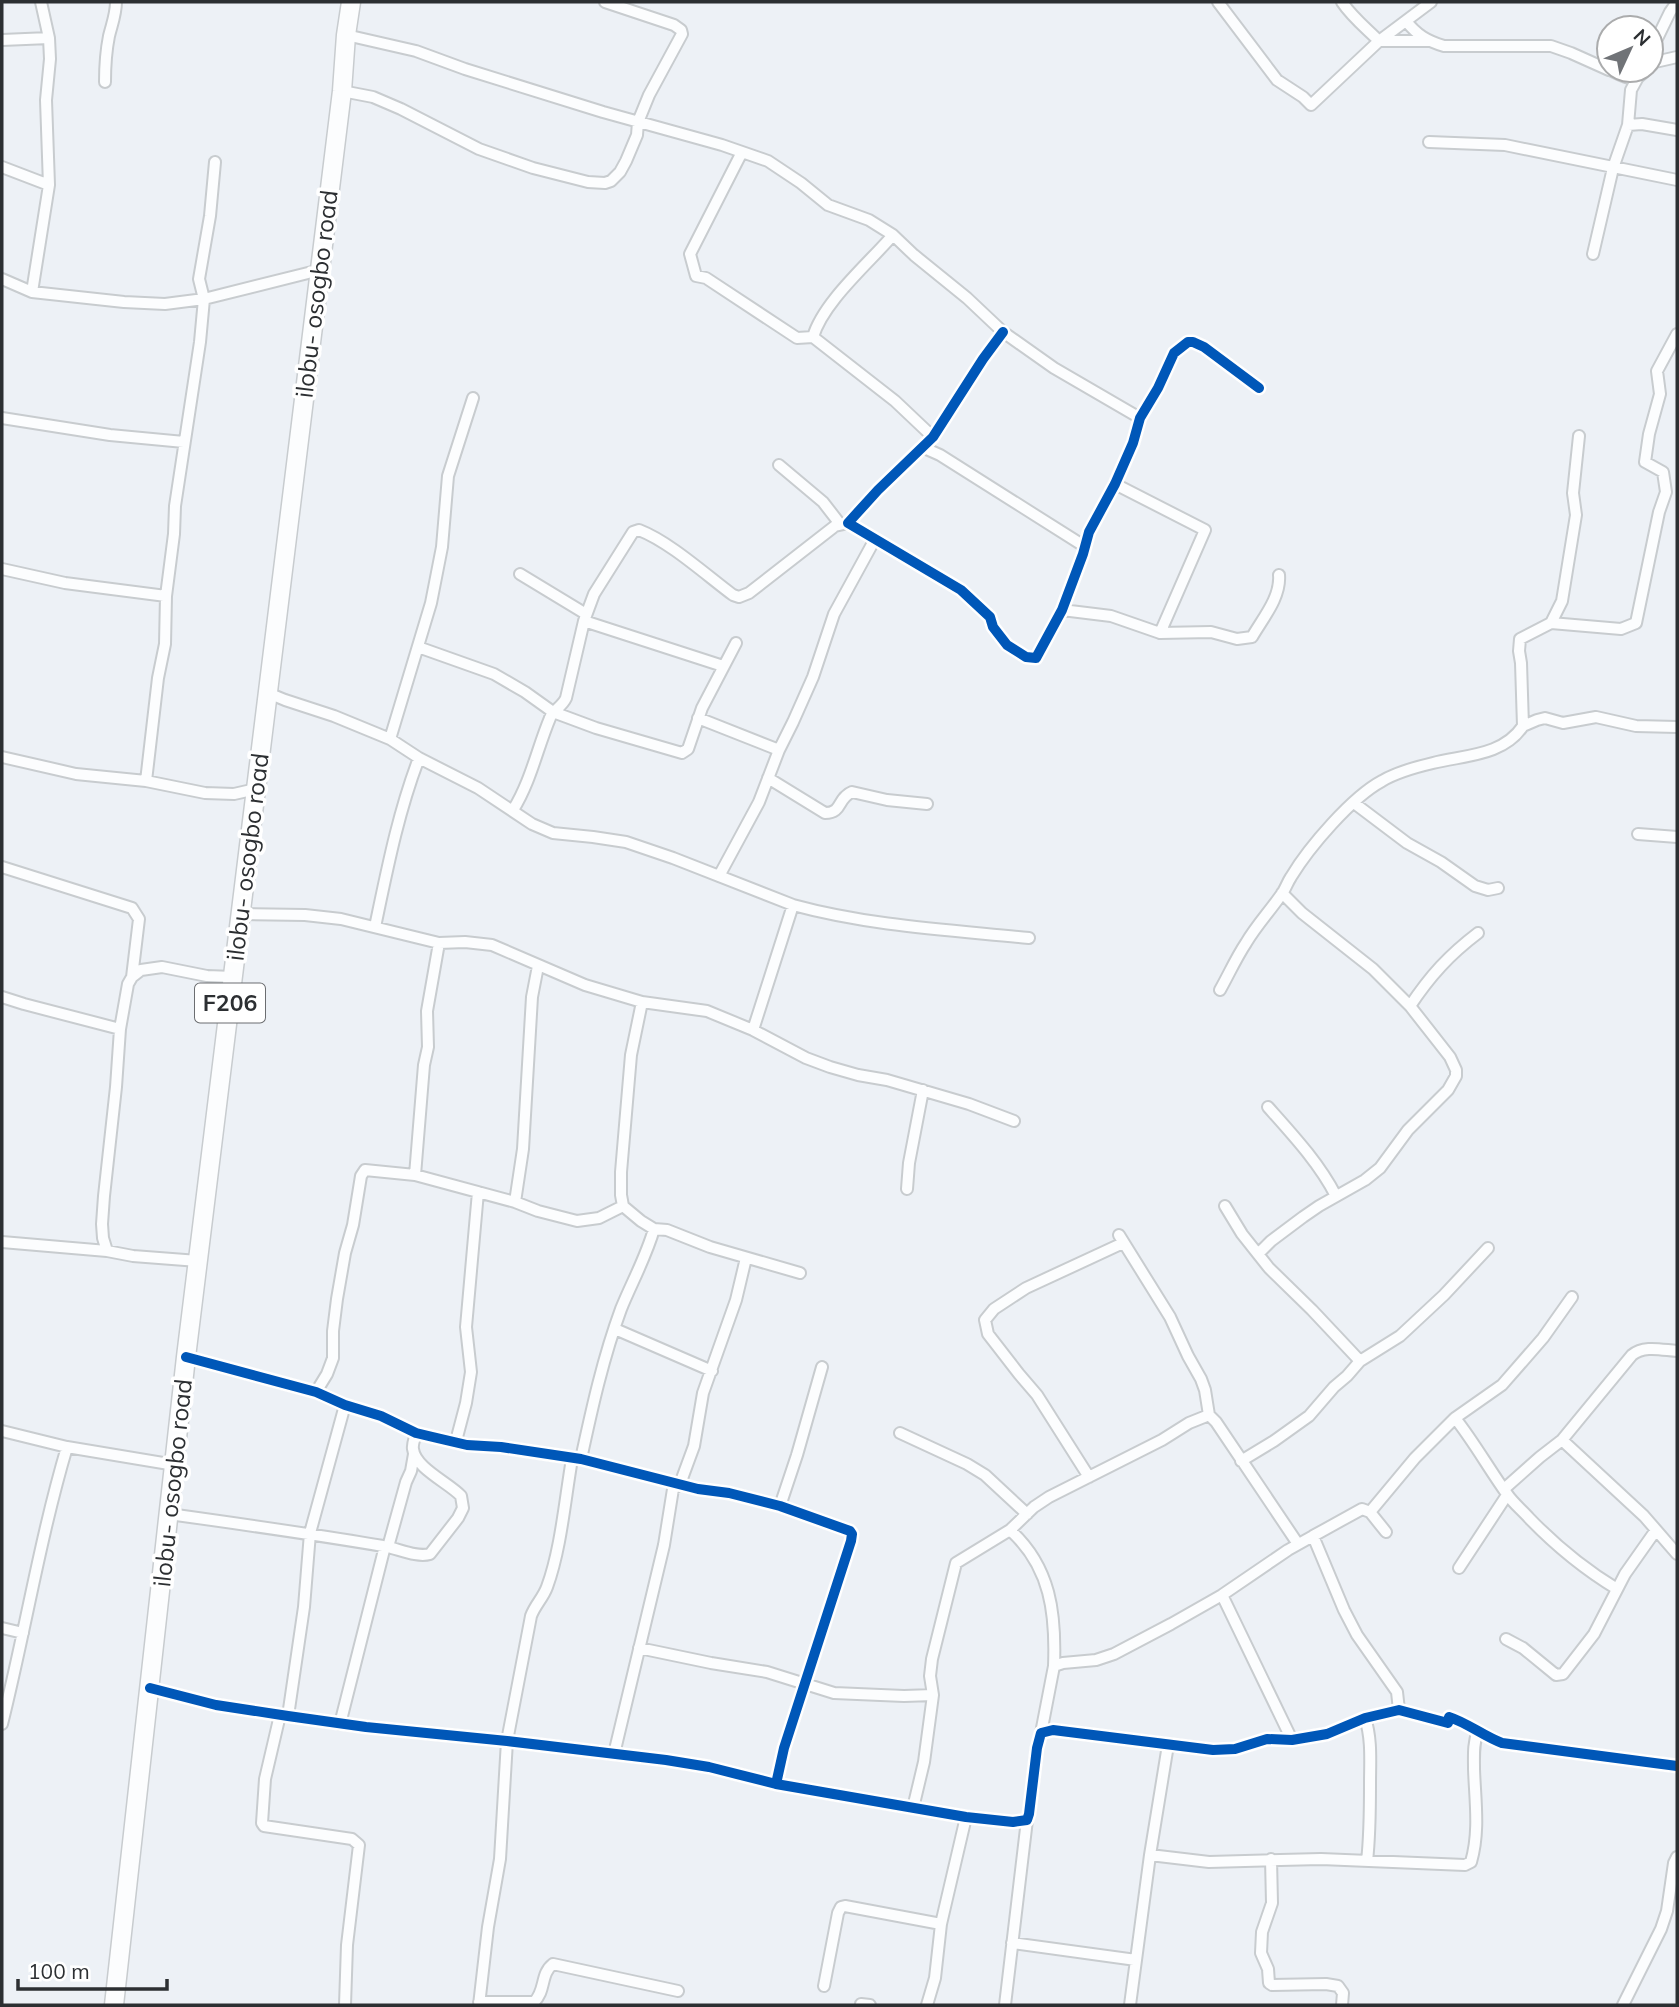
<svg xmlns="http://www.w3.org/2000/svg" width="1679" height="2007" font-family="Mulish,sans-serif">
	<style>
		.lines { fill: none; stroke-linecap: round; stroke-linejoin: round }
		.minor-casing { stroke: #c8cccf; stroke-width: 14 }
		.primary-casing { stroke: #c8cccf; stroke-width: 21 }
		.minor { stroke: #fcfdfe; stroke-width: 10 }
		.primary { stroke: #fcfdfe; stroke-width: 18 }
		.cycleway-casing { stroke: #fff; stroke-width: 15 }
		.cycleway { stroke: #0057b8; stroke-width: 10 }
		.labels { text-anchor: middle; stroke-width: 7; stroke-linejoin: round; paint-order: stroke }
		.shield { fill: #fff; stroke: #6b6d70; stroke-width: 2 }
		.shield-label { font-size: 23px; font-weight: bold; fill: #2c2f32 }
		.street-label { font-size: 24px; fill: #2c2f32; stroke: #fff }
	</style>
	<rect width="100%" height="100%" fill="#edf1f6"/>
	<g class="lines">
		<g class="minor-casing">
			<path id="minor" d="M1218,2L1277,80L1303,97L1311,105L1379,41H1428
				M1342,2C1352,17 1366,28 1379,41L1431,2
				M1406,21C1417,35 1427,41 1444,46H1551L1571,53L1609,70
				M346,35L416,51L465,69L603,112L722,145L768,161L801,183L828,205L869,220L893,235L914,255L967,298L1003,332L1054,368L1140,418
				M2,40L49,38
				M1651,51L1670,12L1677,2
				M1651,66L1655,62L1677,57
				M1610,70C1620,75 1633,83 1642,74
				M105,82C105,67 106,51 109,36C112,24 116,14 116,2
				M342,91L373,97L401,109L479,149L533,168L588,182L605,183L611,181L620,172L626,161L637,135L638,122L649,95L682,34L681,30L674,25L605,2
				M1628,125L1642,124L1677,130
				M1429,142L1505,145L1677,180
				M742,152L690,254L696,276L706,278L797,338L813,337L895,401L933,437
				M2,167L49,185
				M1593,254L1613,168L1628,125L1631,90L1642,70
				M2,279L32,292L124,302L165,304L204,299L320,270
				M32,292L49,185L46,100L50,59L49,38L41,2
				M1003,332L983,359L933,437L878,490L848,523L961,590L990,617L993,627L1007,645L1026,657L1036,658L1062,610L1083,554L1089,532L1115,484L1133,443L1140,418L1158,388L1174,353L1188,342H1193L1204,347L1259,388
				M813,337C823,302 869,263 893,235
				M2,418L110,435L184,442
				M922,447L940,455L1084,546
				M779,465L823,502L840,524
				M1115,484L1205,530L1160,633
				M2,569L65,583L166,596
				M520,574L586,614
				M1062,610L1111,616L1160,633L1211,632L1237,639L1252,637C1263,618 1281,597 1279,575
				M584,621L723,666
				M1551,623L1621,629L1636,623L1659,512L1666,492L1663,472L1645,462L1649,434L1660,394L1657,371L1677,334
				M418,647L494,674L525,692L553,712L596,728L682,753L688,749L702,708L736,643
				M268,693L285,700L334,716L390,739L419,758L478,788L532,824L553,833L593,837L626,842L673,858L793,905C870,926 950,930 1029,938
				M698,718L779,750
				M1523,726L1537,720L1545,718L1563,723L1596,717L1636,726L1677,727
				M390,739L431,603L442,547L448,476L473,398
				M2,757L76,774L146,781L205,793L234,794L256,789
				M768,778L825,813C843,813 837,798 852,792L887,800L927,804
				M146,781L158,678L165,644L166,596L174,534L175,506L200,342L204,299L199,279L210,216L215,162
				M1354,803L1407,843L1441,862L1475,886L1488,890L1498,888
				M513,810C531,781 537,749 550,718C553,710 562,707 566,698L584,621L594,594L633,532L639,530C670,542 706,575 733,595L739,597L749,593L835,526L848,523
				M1638,834L1677,837
				M2,867L132,908L139,919L132,977
				M719,876L759,802L779,750L793,722L813,677L834,614L875,539
				M241,914L305,915L341,919L439,943L465,942L492,945L585,985L642,1002L707,1011L753,1030L806,1058L830,1067L858,1075L887,1080L969,1104L1014,1121
				M375,927C387,870 398,813 419,758
				M1220,990C1229,974 1236,958 1246,943C1256,926 1269,912 1281,895C1285,890 1287,883 1291,877C1309,847 1352,797 1382,781C1397,772 1416,767 1433,763C1465,755 1503,756 1523,726L1521,663L1519,651L1520,639L1551,623L1562,601L1576,515L1573,493L1579,436
				M2,997L24,1004L120,1029
				M642,1002L631,1055L621,1172V1195L623,1206L641,1221L654,1229L667,1230L710,1247L800,1273
				M1410,1006C1430,976 1449,955 1478,933
				M753,1030L793,905
				M1268,1107C1293,1135 1319,1163 1336,1196
				M415,1175L424,1065L428,1047L427,1011L439,943
				M907,1189L909,1163L923,1090
				M515,1202L523,1149L532,997L538,966
				M1225,1206L1242,1234L1269,1268L1312,1310L1360,1361
				M1119,1235L1170,1317L1188,1356L1201,1379L1205,1390L1209,1415L1216,1422L1298,1544
				M2,1242L107,1251
				M1258,1254L1271,1241L1303,1217L1319,1206L1365,1180L1380,1168L1408,1130L1448,1090L1456,1076V1070L1450,1057L1410,1006L1373,969L1302,913L1282,893
				M198,1261L133,1256L107,1251L103,1238L102,1224L104,1196L116,1087L120,1029L128,984L132,977L141,970L162,967L207,976L233,977
				M615,1329L712,1371
				M186,1357L316,1392L345,1405L381,1416L416,1433L437,1438L467,1445L501,1447L581,1459L698,1489L729,1493L780,1506L850,1531L852,1534L851,1541L784,1748L776,1784
				M316,1392L327,1374L333,1358V1331L337,1299L345,1253L353,1225L361,1176L365,1170L415,1175L515,1202L538,1211L577,1221L599,1218L623,1206
				M1455,1418L1502,1385L1543,1338L1572,1297
				M2,1431L67,1447L175,1465
				M900,1433L967,1464L985,1475L1027,1514
				M1562,1440L1632,1355C1644,1345 1662,1350 1677,1351
				M456,1441L466,1403L471,1372L466,1327L478,1192
				M581,1459C592,1408 603,1358 621,1309C632,1282 646,1257 654,1229
				M1241,1461L1274,1441L1309,1416L1334,1387L1347,1376L1360,1361L1400,1336L1444,1295L1488,1248
				M1089,1477L1037,1395L1019,1374L988,1334L985,1320L994,1309L1026,1288L1123,1243
				M1504,1489L1540,1457L1562,1440L1644,1516L1677,1554
				M780,1506L797,1455L822,1367
				M1370,1512L1415,1458L1455,1418C1474,1442 1489,1469 1507,1494C1513,1503 1522,1510 1529,1518C1556,1546 1584,1569 1617,1589
				M169,1514C241,1524 312,1534 383,1546C397,1548 416,1558 430,1554L458,1518L463,1508L461,1496C449,1483 415,1468 413,1449C412,1444 415,1438 416,1433
				M1010,1530L1034,1507L1049,1497L1162,1440L1189,1423L1209,1415
				M1386,1532L1370,1512L1362,1509L1313,1536L1344,1610L1357,1635L1397,1692L1399,1710
				M388,1547L406,1482L411,1471L414,1454
				M1459,1568L1507,1495
				M1222,1595L1292,1740
				M2,1628L23,1633
				M1506,1639L1523,1648L1556,1675L1563,1674L1594,1634L1625,1574L1656,1530
				M639,1648L711,1663L767,1672L834,1693L904,1696L933,1695
				M150,1688L216,1705L288,1716L366,1727L507,1741L666,1760L709,1767L776,1784L966,1817L1013,1822L1027,1820L1029,1814L1037,1748L1041,1733L1053,1730L1213,1750L1235,1749L1267,1739L1292,1740L1327,1734L1365,1718L1399,1710L1448,1723L1449,1717C1468,1723 1483,1736 1502,1743L1677,1766
				M280,1715L265,1779L262,1823L264,1826L352,1839L359,1845L347,1945L345,2005
				M288,1716L304,1607L310,1533L345,1405
				M1365,1718C1372,1739 1370,1762 1370,1784C1370,1810 1370,1835 1367,1861
				M2,1724C25,1632 40,1538 67,1447
				M340,1724L385,1546
				M1041,1733L1054,1666L1063,1663L1096,1660L1114,1654L1171,1624L1222,1595L1288,1550L1313,1536
				M1168,1745L1150,1855L1209,1862L1321,1859L1465,1865L1471,1862C1480,1831 1475,1800 1474,1769C1474,1756 1473,1743 1478,1731
				M614,1754L664,1545L673,1489L680,1484L694,1446L703,1393L736,1300L746,1258
				M913,1808L924,1762L933,1695L930,1676L932,1659L956,1563L1010,1530C1051,1567 1056,1614 1054,1666
				M1271,1859L1272,1903L1262,1932L1261,1953L1268,1969L1269,1983L1272,1985L1326,1984L1338,1986L1343,1993L1342,2005
				M1012,1943L1136,1960
				M824,1986L838,1913L841,1907L845,1906L941,1924L966,1817
				M479,2002H534C546,1991 540,1974 553,1964L678,1991
				M861,2004L870,2005
				M479,2005L488,1927L500,1859L507,1741L531,1616C535,1605 543,1598 547,1587C561,1549 565,1499 572,1459
				M927,2005L935,1978L941,1924
				M1005,2005L1027,1820
				M1130,2005L1150,1855
				M1623,2005L1661,1929L1667,1911L1674,1863L1677,1857"/>
		</g>
		<g class="primary-casing">
			<path id="primary" d="M114,2005L186,1357L342,91L346,35L351,2"/>
		</g>
		<use href="#minor" class="minor"/>
		<use href="#primary" class="primary"/>
		<g class="cycleway-casing">
			<path id="cycleway" d="M1003,332L983,359L933,437L878,490L848,523L961,590L990,617L993,627L1007,645L1026,657L1036,658L1062,610L1083,554L1089,532L1115,484L1133,443L1140,418L1158,388L1174,353L1188,342H1193L1204,347L1259,388
				M186,1357L316,1392L345,1405L381,1416L416,1433L437,1438L467,1445L501,1447L581,1459L698,1489L729,1493L780,1506L850,1531L852,1534L851,1541L784,1748L776,1784
				M150,1688L216,1705L288,1716L366,1727L507,1741L666,1760L709,1767L776,1784L966,1817L1013,1822L1027,1820L1029,1814L1037,1748L1041,1733L1053,1730L1213,1750L1235,1749L1267,1739L1292,1740L1327,1734L1365,1718L1399,1710L1448,1723L1449,1717C1468,1723 1483,1736 1502,1743L1677,1766"/>
		</g>
		<use href="#cycleway" class="cycleway"/>
	</g>
	<g class="labels">
		<rect class="shield" x="195" y="983.5" width="70" height="39" rx="5"/>
		<g class="shield-label">
			<text x="230" y="1011">F206</text>
		</g>
		<g class="street-label">
			<text transform="translate(317 294) rotate(-83)" y="8">ilobu- osogbo road</text>
			<text transform="translate(248 857) rotate(-83)" y="8">ilobu- osogbo road</text>
			<text transform="translate(173 1483) rotate(-84)" y="8">ilobu- osogbo road</text>
		</g>
	</g>
	<rect width="1679" height="2007" fill="none" stroke="#2c2f32" stroke-width="7"/>
	<g transform="translate(1630 49) rotate(46)"><circle r="33" fill="#ffffff" stroke="#abacad" stroke-width="2"/>
	<path d="M0-5L12 26L0 18L-12 26Z" fill="#707377"/>
	<text y="-10" font-size="19" font-weight="bold" text-anchor="middle" fill="#2c2f32">N</text>
	</g>
	<path d="M18 1979v10h149v-10" fill="none" stroke="#2c2f32" stroke-width="3.5"/>
	<text x="28" y="1979" font-size="21" fill="#2c2f32" stroke="#ffffff" stroke-width="5" paint-order="stroke">100 m</text>
</svg>
